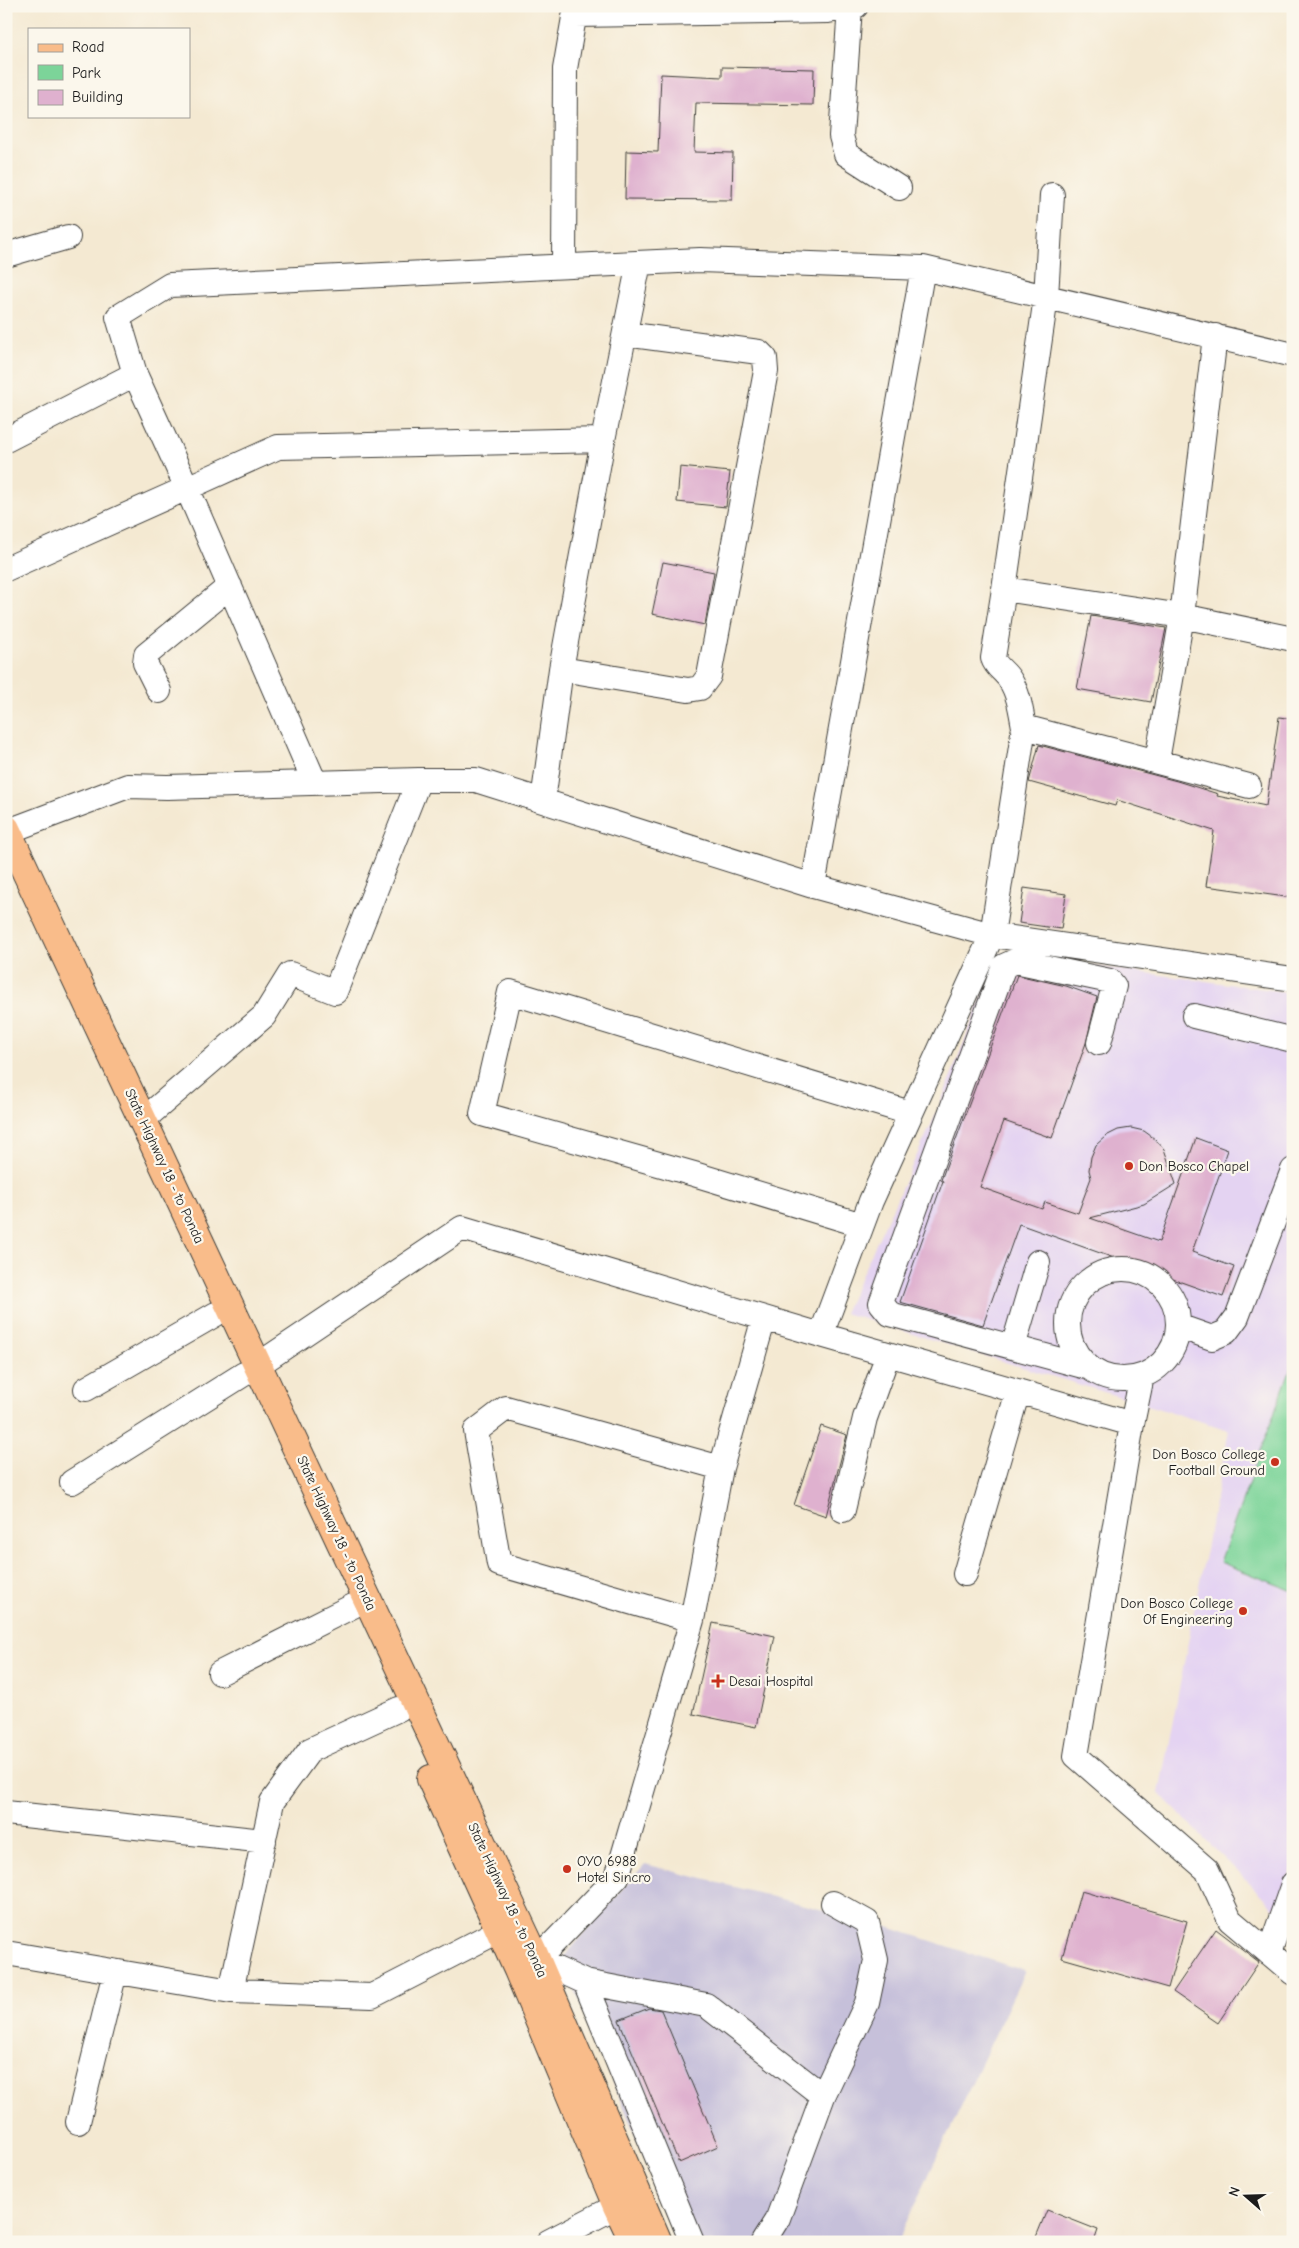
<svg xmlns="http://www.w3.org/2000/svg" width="1299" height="2248" font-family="'Comic Neue',sans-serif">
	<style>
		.built { fill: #e4d3f2 }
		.industrial { fill: #c6c0da }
		.green { fill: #7cd499; stroke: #4c785a }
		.building { fill: #dfb1cf }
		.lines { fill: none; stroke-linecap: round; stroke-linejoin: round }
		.minor-casing { stroke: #3c3b37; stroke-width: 26 }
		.major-casing { stroke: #3c3b37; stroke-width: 30 }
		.minor { stroke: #fff; stroke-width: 24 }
		.major { stroke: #f9bc8a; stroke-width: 28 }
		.poi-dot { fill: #c8321e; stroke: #fbf7ec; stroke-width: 2 }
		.labels { text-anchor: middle; stroke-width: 4.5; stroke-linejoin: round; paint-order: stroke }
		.street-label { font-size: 14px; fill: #1c1c1c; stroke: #fbf7ec }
		.poi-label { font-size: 14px; fill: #1c1c1c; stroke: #fbf7ec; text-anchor: start }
	</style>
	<rect width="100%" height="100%" fill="#fbf7ec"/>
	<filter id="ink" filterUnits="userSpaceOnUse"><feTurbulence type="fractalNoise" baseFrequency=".02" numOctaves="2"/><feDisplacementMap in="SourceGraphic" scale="10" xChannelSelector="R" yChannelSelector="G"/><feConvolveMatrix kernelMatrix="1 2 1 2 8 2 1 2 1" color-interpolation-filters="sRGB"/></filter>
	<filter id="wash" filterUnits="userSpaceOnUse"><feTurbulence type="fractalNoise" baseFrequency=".0096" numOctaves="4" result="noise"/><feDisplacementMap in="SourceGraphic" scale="20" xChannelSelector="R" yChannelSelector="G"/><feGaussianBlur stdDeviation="1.12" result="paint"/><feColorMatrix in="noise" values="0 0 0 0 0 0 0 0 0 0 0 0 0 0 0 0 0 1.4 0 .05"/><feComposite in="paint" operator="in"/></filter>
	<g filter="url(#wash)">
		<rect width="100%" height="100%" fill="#f4e9d2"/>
		<path class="built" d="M999,953L1293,993V1867L1276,1910L1159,1793L1229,1430L844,1313L937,1112Z"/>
		<path class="industrial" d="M645,1864L885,1926L1025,1971L897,2242H680L562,1959Z"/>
		<path class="green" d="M1293,1362V1591L1220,1562Z"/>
		<g id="blocks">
			<path class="building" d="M722,67L814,69L813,105L696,103L694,152L733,153L732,200L625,199L626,151L658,152L661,74L722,77Z
				M680,467L730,472L726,507L677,502Z
				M663,562L714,572L705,625L652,614Z
				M1091,616L1166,628L1151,702L1077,689Z
				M1279,717L1293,719V898L1206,886L1214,831L1117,800L1115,806L1029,782L1039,745L1177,781L1218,794L1217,796L1266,806Z
				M1024,888L1066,894L1061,929L1019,923Z
				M1017,975L1066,986L1097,997L1086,1043L1052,1138L1004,1121L980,1187L1042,1209L1045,1202L1078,1213L1091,1178L1089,1170L1091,1157L1096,1145L1106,1136L1118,1130L1131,1128L1144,1131L1155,1139L1164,1149L1176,1184L1144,1204L1090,1218L1159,1242L1196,1138L1228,1150L1192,1252L1234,1267L1223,1297L1019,1224L983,1325L900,1302L943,1181L941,1180Z
				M821,1426L847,1435L826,1516L794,1505Z
				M713,1623L775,1636L756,1727L693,1714Z
				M1081,1891L1187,1921L1168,1988L1062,1958Z
				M1216,1929L1259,1962L1218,2023L1173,1992Z
				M649,2008L661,2010L718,2146L679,2163L619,2020Z
				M1047,2210L1098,2230L1094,2242H1034Z"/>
		</g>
	</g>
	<g filter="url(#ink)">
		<use href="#blocks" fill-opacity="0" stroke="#3c3b37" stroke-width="1"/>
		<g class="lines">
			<g class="minor-casing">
				<path id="minor" d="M850,7L841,136L846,154L899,188
					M575,15L828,11L856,6
					M1052,195L1046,297L1004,589L1182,616L1293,639
					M6,255L68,237
					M564,266L565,69L576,6
					M135,374L187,488L278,447L603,440L639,263
					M6,440L135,374L118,317L170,285L700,260L923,268
					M6,569L187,488L315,783
					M1004,589L993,658C996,668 1005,671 1010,680C1019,694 1021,711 1024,727
					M561,669L688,690L700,688L709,676L766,371L765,358L759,352L625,334
					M159,691L145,663L146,655L230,586
					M1157,761L1182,616L1215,336
					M543,801L561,669L603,440
					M6,832L128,786L167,787L419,780
					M813,886L992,935L1024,727L1249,786
					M1293,979L992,935L871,1201L821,1335L1132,1424L1076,1756L1207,1870L1230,1920L1293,1973
					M1194,1016L1293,1040
					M143,1120L264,1016L290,974L335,992L419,780H476L813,886L923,268L1293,355
					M862,1225L694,1174L482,1114L510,992L910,1113
					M1068 1324a55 55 0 1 1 110 0a55 55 0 1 1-110 0Z
					M1178,1326L1212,1338L1226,1332L1237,1317L1293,1170
					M1013,1347L1038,1262
					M258,1365L462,1228L821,1335
					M1090,1368L890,1314L881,1303L1004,966L1015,961L1110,981L1114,986L1099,1043
					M86,1389L216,1314
					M1132,1424L1142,1376
					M72,1482L244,1374
					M843,1510L865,1418L888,1354
					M965,1574L1018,1391
					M692,1620L721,1468
					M220,1673L353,1606
					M6,1813L264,1841
					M6,1953L231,1991L272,1802L310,1750L399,1709
					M1269,1953L1293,1884
					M537,1960L585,1982L706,2005L823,2096L778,2218L763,2242
					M521,1969L537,1960L617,1877L692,1620L499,1564L476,1431L506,1408L721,1468L764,1318
					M585,1982L692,2242
					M231,1991L372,1996L516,1922
					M823,2096L867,2003L876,1960L867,1922L833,1903
					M78,2122L115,1972
					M548,2242L617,2206"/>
			</g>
			<g class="major-casing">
				<path id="major" d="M6,829L533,1952L658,2242
					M431,1779L518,1970L617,2206L634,2242"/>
			</g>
			<use href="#minor" class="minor"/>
			<use href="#major" class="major"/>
		</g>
	</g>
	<g class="poi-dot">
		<circle cx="1129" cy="1166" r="5"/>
		<circle cx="1275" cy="1462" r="5"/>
		<circle cx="1243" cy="1611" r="5"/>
		<path d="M715.5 1673.5h5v5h5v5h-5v5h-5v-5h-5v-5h5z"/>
		<circle cx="567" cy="1869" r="5"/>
	</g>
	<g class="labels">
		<g class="street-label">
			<text transform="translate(165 1166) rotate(65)" y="5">State Highway 18 - to Ponda</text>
			<text transform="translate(337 1533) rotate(65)" y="5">State Highway 18 - to Ponda</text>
			<text transform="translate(508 1900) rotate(65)" y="5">State Highway 18 - to Ponda</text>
		</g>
		<g class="poi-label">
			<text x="1139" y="1171">Don Bosco Chapel</text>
			<text x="1265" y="1459" text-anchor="end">Don Bosco College<tspan x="1265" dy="16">Football Ground</tspan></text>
			<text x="1233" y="1608" text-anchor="end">Don Bosco College<tspan x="1233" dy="16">Of Engineering</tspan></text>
			<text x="729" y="1686">Desai Hospital</text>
			<text x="577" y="1866">OYO 6988<tspan x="577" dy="16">Hotel Sincro</tspan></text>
		</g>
	</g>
	<rect width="1299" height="2248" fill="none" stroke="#fbf7ec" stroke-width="25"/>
	<rect x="28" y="28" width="162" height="90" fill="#fbf7ec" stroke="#a29f99"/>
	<rect x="38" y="44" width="25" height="8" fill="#f9bc8a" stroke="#a29f99"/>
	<text x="72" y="52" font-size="15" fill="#1c1c1c">Road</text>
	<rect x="38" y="65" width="25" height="15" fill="#7cd499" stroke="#a29f99"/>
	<text x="72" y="78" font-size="15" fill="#1c1c1c">Park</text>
	<rect x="38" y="90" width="25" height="15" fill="#dfb1cf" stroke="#a29f99"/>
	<text x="72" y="102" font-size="15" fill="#1c1c1c">Building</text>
	<g transform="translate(1246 2196) rotate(290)" stroke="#fbf7ec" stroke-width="4" paint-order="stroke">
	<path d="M0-4L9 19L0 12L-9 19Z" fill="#1c1c1c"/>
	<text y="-8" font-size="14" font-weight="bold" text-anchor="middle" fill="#1c1c1c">N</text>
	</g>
</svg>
